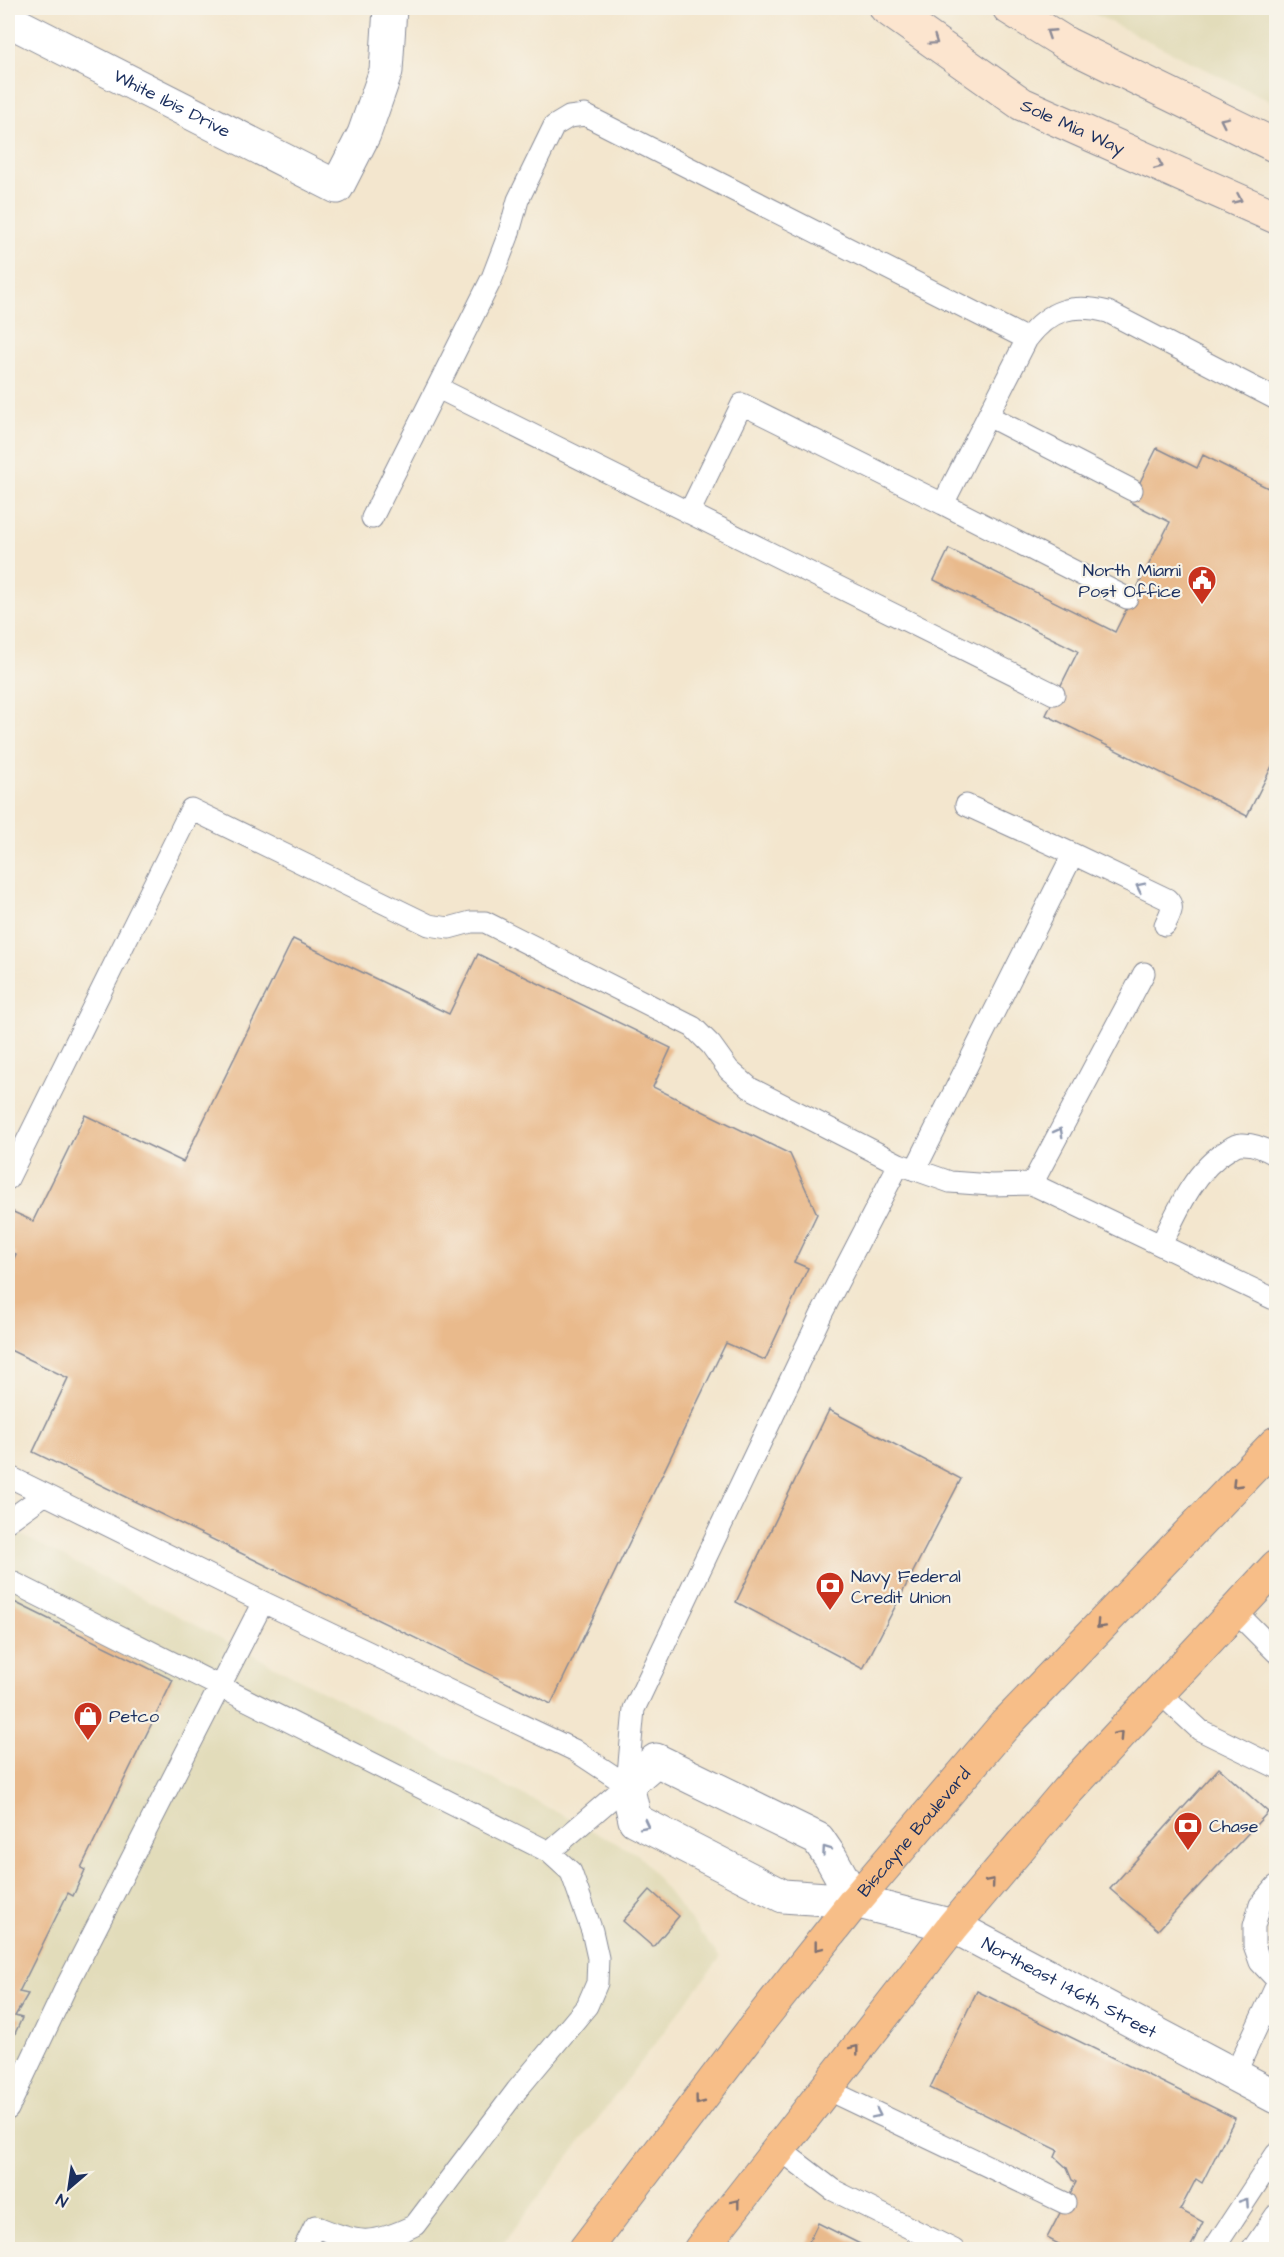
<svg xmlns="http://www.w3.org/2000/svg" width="1284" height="2257" font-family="'Architects Daughter',sans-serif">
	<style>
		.built { fill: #e2dcba }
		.building { fill: #e9ba8c }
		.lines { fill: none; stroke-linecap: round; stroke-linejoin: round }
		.lane-casing { stroke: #878a96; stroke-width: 23 }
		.street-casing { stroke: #878a96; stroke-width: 35 }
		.secondary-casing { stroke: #878a96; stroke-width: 35 }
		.primary-casing { stroke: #878a96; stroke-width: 35 }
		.lane { stroke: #fff; stroke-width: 21 }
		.street { stroke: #fff; stroke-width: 33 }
		.secondary { stroke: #fce5cf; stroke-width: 33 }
		.primary { stroke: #f7be88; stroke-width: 33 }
		.oneway { stroke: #8c8a96 }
		.oneway2 { stroke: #8d97ae }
		.oneway3 { stroke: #7e6f71 }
		.labels { text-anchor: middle; stroke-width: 4.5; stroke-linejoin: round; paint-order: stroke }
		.street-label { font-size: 18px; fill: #1b2f5e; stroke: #f7f3e8 }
		.poi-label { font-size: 18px; fill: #1b2f5e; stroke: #f7f3e8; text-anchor: start }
	</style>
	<rect width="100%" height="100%" fill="#f7f3e8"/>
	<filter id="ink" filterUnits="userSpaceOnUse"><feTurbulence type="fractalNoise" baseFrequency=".0167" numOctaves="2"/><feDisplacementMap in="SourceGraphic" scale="12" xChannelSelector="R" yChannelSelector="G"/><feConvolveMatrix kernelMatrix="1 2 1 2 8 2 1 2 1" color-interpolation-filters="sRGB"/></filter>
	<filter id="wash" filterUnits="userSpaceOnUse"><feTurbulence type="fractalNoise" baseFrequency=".008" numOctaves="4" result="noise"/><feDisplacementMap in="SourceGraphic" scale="24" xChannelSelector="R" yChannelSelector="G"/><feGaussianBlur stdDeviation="1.35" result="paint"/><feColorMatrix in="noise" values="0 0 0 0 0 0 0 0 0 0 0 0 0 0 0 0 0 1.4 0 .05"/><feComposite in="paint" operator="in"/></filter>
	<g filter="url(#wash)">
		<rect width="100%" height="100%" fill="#f3e6ce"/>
		<path class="built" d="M1082,8H1276V104Z
			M8,1528L639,1855L720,1958L499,2249H8Z"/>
		<g id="blocks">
			<path class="building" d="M1157,448L1197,468L1203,455L1276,492V758L1247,816L1046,715L1078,651L934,580L949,549L1115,632L1170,522L1130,502Z
				M293,939L449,1014L478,954L671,1048L653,1087L790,1154L817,1214L794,1262L808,1268L765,1360L726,1343L551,1704L33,1452L68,1378L8,1349V1271L16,1254L8,1250L9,1210L33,1221L85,1115L183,1162Z
				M829,1410L961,1479L863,1669L736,1602Z
				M8,1599L173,1680L81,1868L85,1870L73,1896L68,1893L19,1992L28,1994L15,2016L22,2018L8,2049Z
				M1219,1768L1268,1812L1158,1930L1110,1889Z
				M650,1890L679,1916L653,1947L623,1921Z
				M977,1991L1235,2118L1202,2183L1196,2179L1180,2210L1203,2222L1189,2250H1070L1047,2238L1076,2182L1072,2180L1067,2168L1055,2157L1058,2150L930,2088Z
				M818,2223L872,2250H805Z"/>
		</g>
	</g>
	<g filter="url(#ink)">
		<use href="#blocks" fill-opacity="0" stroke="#878a96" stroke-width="1.5"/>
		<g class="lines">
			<g class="lane-casing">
				<path id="lane" d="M438,388L1054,694
					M988,416L1132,490
					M943,504L1127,598
					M689,513L742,404L943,504L1027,339C1050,309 1073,303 1108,312L1276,399
					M372,518L492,278L508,236L518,200L554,126L569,117L585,115L1027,339
					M966,805L1073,854L1167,899C1176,907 1169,915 1165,925
					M915,1170L1073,854
					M8,1179L191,809L429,925L449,928L471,922H485L693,1027L711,1045L729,1070L750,1088L899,1164
					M1032,1184L1144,973
					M1161,1245C1177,1211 1195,1169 1228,1150C1232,1147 1237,1144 1241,1144C1253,1143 1266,1149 1276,1155
					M8,1476L263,1602L574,1750L627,1785
					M8,1521L44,1495
					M8,1580L549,1852L571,1872L592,1931L598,1958L597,1983L587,2006L517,2090L415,2225C373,2246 357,2244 315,2226L303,2250
					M1234,1610L1276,1652
					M1159,1692L1200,1730L1276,1767
					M549,1852L627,1785L634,1709L822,1313L899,1164L950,1182L991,1185L1032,1184L1276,1300
					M1276,1886L1260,1905L1254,1926V1945L1260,1962L1276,1979
					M1235,2074L1276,1986
					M824,2088L1065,2203
					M8,2109L66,1987L263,1602
					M778,2148L833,2190L954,2250
					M1213,2250L1276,2154
					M1252,2250L1276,2215"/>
			</g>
			<g class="street-casing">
				<g id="street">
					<path id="s1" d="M8,20L337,187L364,134L386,71L390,8"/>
					<path id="s2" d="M855,1901L831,1858L818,1839L656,1760L627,1785L635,1820L783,1896L855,1901L953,1926L1276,2097"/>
				</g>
			</g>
			<g class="secondary-casing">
				<g id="secondary">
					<path id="s3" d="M886,8L1022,104L1276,217"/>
					<path d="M1009,8L1067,44L1276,146"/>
				</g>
			</g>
			<g class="primary-casing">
				<g id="primary">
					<path id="s4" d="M585,2250L761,2019L855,1901L1004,1726L1276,1443"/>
					<path d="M700,2250L953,1926L1067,1791L1276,1567"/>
				</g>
			</g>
			<use href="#lane" class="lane"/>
			<use href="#street" class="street"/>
			<use href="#secondary" class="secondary"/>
			<use href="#primary" class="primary"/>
		</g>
		<defs><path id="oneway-chevron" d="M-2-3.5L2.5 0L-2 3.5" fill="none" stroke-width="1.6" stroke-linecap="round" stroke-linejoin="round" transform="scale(1.5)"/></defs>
		<g class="oneway">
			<use href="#oneway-chevron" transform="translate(1050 33) rotate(-147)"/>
			<use href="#oneway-chevron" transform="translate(934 41) rotate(35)"/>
			<use href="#oneway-chevron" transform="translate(1224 121) rotate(-154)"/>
			<use href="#oneway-chevron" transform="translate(1159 165) rotate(24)"/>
			<use href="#oneway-chevron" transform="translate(1238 199) rotate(24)"/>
		</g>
		<g class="oneway2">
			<use href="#oneway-chevron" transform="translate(1140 887) rotate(-154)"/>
			<use href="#oneway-chevron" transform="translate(1059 1132) rotate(-62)"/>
			<use href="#oneway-chevron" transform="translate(645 1825) rotate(27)"/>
			<use href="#oneway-chevron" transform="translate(826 1850) rotate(-125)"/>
			<use href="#oneway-chevron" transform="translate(877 2114) rotate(26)"/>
			<use href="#oneway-chevron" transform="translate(1245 2202) rotate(-56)"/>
		</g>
		<g class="oneway3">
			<use href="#oneway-chevron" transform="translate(1236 1484) rotate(134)"/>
			<use href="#oneway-chevron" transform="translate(1100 1625) rotate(133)"/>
			<use href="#oneway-chevron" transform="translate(1119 1735) rotate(-47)"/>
			<use href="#oneway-chevron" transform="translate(991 1882) rotate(-50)"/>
			<use href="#oneway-chevron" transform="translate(818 1947) rotate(128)"/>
			<use href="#oneway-chevron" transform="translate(855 2049) rotate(-52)"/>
			<use href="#oneway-chevron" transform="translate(699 2101) rotate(127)"/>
			<use href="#oneway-chevron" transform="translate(736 2203) rotate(-52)"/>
		</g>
	</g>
	<defs>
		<g id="civic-pin" transform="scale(1.5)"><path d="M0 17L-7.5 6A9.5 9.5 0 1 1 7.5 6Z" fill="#c8321e" stroke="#f7f3e8"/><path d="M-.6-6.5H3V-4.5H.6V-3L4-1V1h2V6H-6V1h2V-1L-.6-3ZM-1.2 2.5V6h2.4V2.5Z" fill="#fff"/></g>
		<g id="bank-pin" transform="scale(1.5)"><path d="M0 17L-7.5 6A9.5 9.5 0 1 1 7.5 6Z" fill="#c8321e" stroke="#f7f3e8"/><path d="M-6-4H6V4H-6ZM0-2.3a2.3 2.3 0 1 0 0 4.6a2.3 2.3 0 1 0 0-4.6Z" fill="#fff"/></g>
		<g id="shop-pin" transform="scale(1.5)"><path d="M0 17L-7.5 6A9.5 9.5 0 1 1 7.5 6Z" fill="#c8321e" stroke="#f7f3e8"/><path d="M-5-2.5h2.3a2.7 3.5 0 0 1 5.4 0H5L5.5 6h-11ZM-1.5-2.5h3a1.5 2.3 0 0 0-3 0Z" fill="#fff"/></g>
	</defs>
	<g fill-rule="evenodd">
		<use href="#civic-pin" x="1202" y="580"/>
		<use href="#bank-pin" x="830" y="1586"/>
		<use href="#shop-pin" x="88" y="1716"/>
		<use href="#bank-pin" x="1188" y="1826"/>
	</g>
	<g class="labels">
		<g class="street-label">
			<text dy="6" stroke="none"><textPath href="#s1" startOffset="184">White Ibis Drive</textPath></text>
			<text dy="6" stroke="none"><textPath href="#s3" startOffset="222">Sole Mia Way</textPath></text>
			<text dy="6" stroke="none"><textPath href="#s4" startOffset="532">Biscayne Boulevard</textPath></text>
			<text dy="6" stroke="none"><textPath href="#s2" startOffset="798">Northeast 146th Street</textPath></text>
		</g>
		<g class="poi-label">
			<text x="1181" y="576" text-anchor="end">North Miami<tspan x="1181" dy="21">Post Office</tspan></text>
			<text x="851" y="1582">Navy Federal<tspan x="851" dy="21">Credit Union</tspan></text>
			<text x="109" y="1722">Petco</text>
			<text x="1209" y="1832">Chase</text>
		</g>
	</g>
	<rect width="1284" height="2257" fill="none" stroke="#f7f3e8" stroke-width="30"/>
	<g transform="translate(69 2188) rotate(209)" stroke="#f7f3e8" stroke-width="4.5" paint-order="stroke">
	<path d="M0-4.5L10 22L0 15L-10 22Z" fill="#1b2f5e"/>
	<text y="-9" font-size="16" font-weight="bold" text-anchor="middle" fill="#1b2f5e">N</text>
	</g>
</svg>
